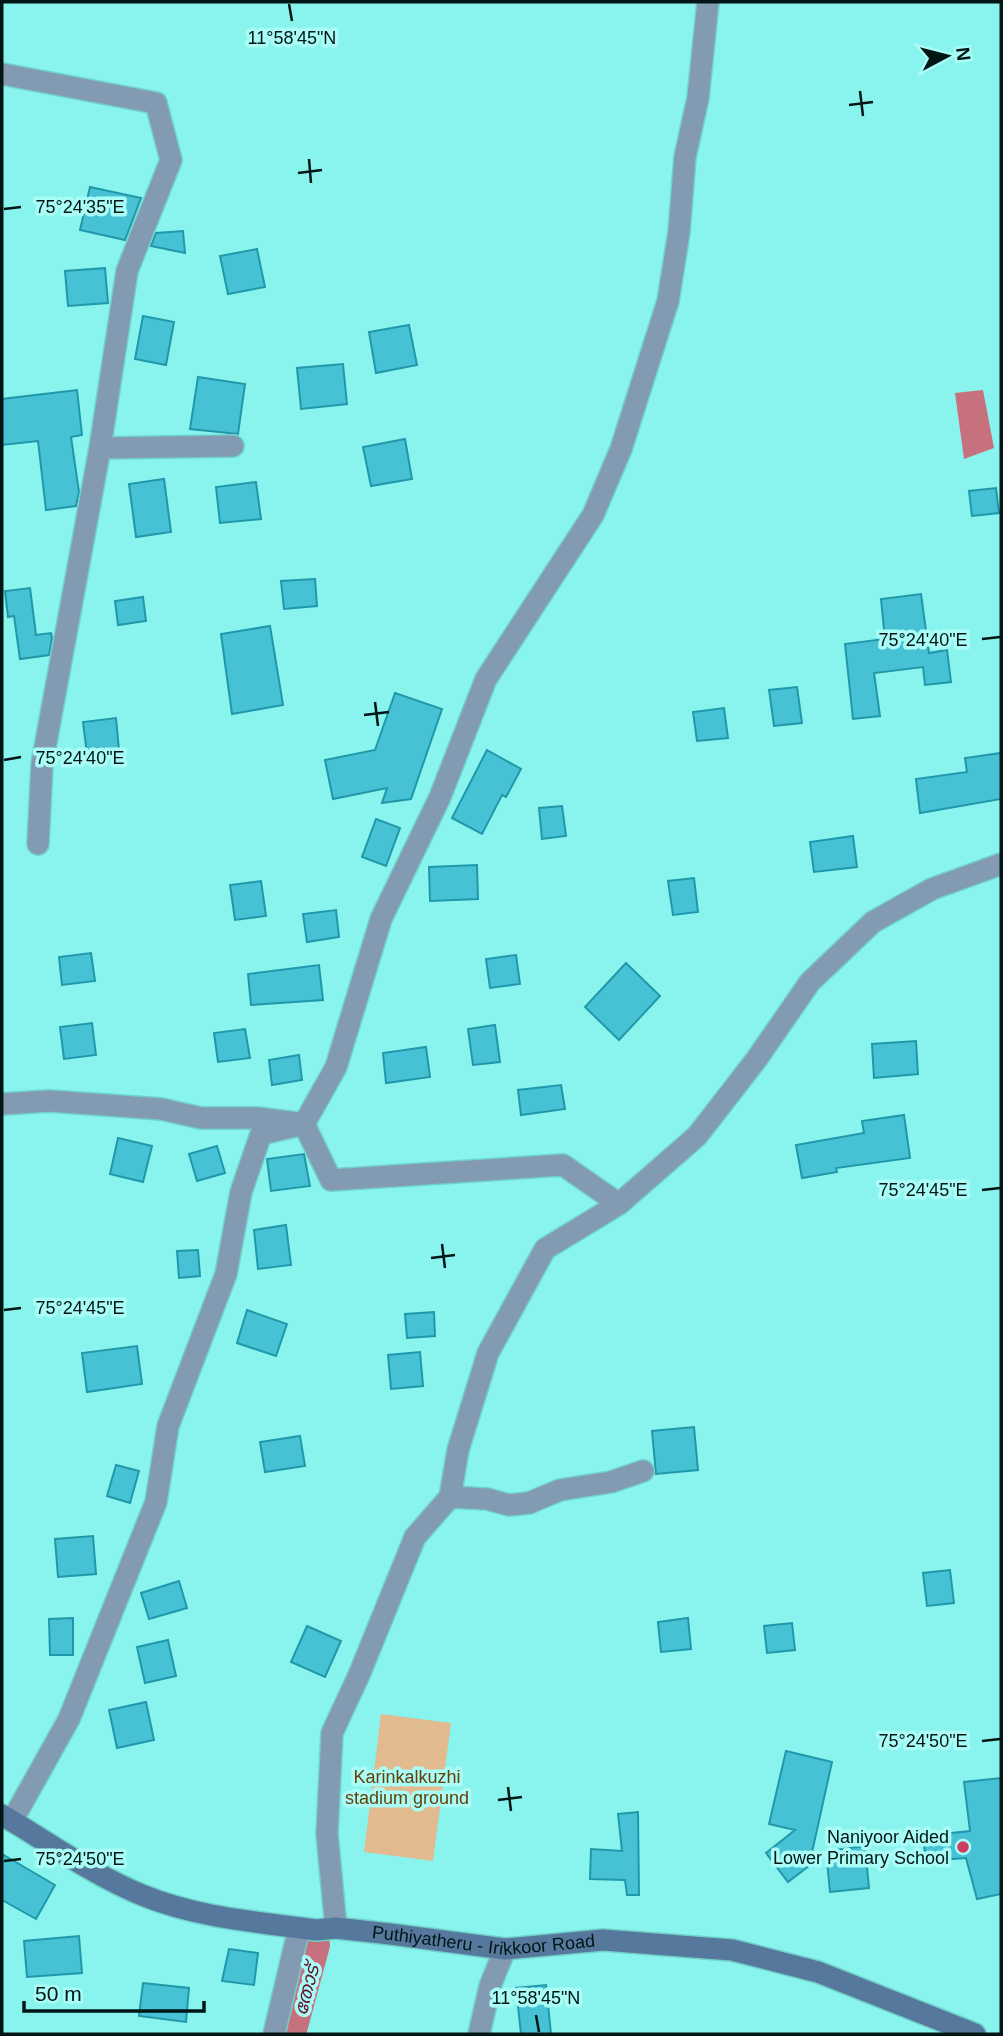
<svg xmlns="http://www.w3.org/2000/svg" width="1003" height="2036" font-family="Arial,'Noto Sans Malayalam',sans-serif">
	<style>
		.green { fill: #e1bb8f }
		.water { fill: #c7717f }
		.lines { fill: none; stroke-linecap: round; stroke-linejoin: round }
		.canal { stroke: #c7717f; stroke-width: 24 }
		.building { fill: #47c1d4; stroke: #2198aa; stroke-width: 2 }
		.street-casing { stroke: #72d0ca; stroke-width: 24 }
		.secondary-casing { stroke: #72d0ca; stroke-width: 24 }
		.street { stroke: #829ab2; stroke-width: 21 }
		.secondary { stroke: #55789c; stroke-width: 21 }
		.ticks { fill: none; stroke: #011615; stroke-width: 2.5 }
		.poi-dot { fill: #cc3d61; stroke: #aafdf7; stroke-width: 2.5 }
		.labels { text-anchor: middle; stroke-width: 7; stroke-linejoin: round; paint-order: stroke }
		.park-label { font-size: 18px; fill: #643f06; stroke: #aafdf7 }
		.poi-label { font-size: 18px; fill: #011615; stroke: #aafdf7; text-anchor: end }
		.street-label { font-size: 18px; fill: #011615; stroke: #aafdf7 }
		.water-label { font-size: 19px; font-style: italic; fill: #601227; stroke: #aafdf7 }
		.ticks-label { font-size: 18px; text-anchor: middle; fill: #011615; stroke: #aafdf7; stroke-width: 7; stroke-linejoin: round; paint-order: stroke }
	</style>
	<rect width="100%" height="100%" fill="#88f4ed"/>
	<path class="green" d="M381,1714L451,1723L433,1861L364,1852Z"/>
	<path class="water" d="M983,390L994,448L964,459L955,393Z"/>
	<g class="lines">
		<path class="canal" d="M294,2034L318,1945"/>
	</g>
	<path class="building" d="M90,187L141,198L125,240L80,230Z
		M183,231L185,253L151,246L156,233Z
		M257,249L265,287L228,294L220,256Z
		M105,268L108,303L68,306L65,271Z
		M143,316L174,322L166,365L135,359Z
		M409,325L417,365L376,373L369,332Z
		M343,364L347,404L301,409L297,368Z
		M198,377L245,384L238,434L190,429Z
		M77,390L82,435L71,437L79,492L76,506L46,510L38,441L2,445V399Z
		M405,439L412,479L371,486L363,447Z
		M164,479L171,532L136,537L129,484Z
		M256,482L261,519L220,523L216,487Z
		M996,488L999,513L972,516L969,491Z
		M315,579L317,606L284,609L281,581Z
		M30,588L36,635L51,633L52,638L49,655L20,659L14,616L8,617L5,591Z
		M921,594L929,653L947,650L951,682L925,685L923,667L874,673L880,716L853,719L845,644L885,639L881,599Z
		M143,597L146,621L118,625L115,601Z
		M270,626L283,705L232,714L221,634Z
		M797,687L802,723L774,726L769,690Z
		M395,693L442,709L411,799L382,803L387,788L333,799L325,760L375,750Z
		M724,708L728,738L697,741L693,712Z
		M116,718L119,750L87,754L83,722Z
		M487,750L521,769L506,797L502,795L482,834L452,818Z
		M1001,753V799L920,813L916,779L967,772L965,758Z
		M562,806L566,836L542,839L539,808Z
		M376,819L400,828L386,866L362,857Z
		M853,836L857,867L814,872L810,842Z
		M477,865L478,899L430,901L429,867Z
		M694,878L698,912L673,915L668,881Z
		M261,881L266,916L235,920L230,885Z
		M336,910L339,937L307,942L303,914Z
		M91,953L95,981L62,985L59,957Z
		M516,955L520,984L490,988L486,959Z
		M626,963L660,996L619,1040L585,1007Z
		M319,965L323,1000L251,1005L248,974Z
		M92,1023L96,1055L64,1059L60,1027Z
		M495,1025L500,1062L473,1065L468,1029Z
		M245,1029L250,1058L218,1062L214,1033Z
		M916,1041L918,1074L874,1078L872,1044Z
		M426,1047L430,1077L386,1083L383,1053Z
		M299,1055L302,1080L272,1085L269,1060Z
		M561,1085L565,1109L521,1115L518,1090Z
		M904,1115L910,1158L836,1168L837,1172L802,1178L796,1145L864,1133L862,1121Z
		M118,1138L152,1146L143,1182L110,1174Z
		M217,1146L225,1173L197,1181L189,1154Z
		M304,1154L310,1186L271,1191L267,1159Z
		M286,1225L291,1265L258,1269L254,1230Z
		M198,1250L200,1276L179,1278L177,1251Z
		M247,1310L287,1324L276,1356L237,1343Z
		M434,1312L435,1336L407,1338L405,1314Z
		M137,1346L142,1384L87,1392L82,1353Z
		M420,1352L423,1386L391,1389L388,1355Z
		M694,1427L698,1470L656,1474L652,1431Z
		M300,1436L305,1466L265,1472L260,1442Z
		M116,1465L139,1471L130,1503L107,1496Z
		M93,1536L96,1574L58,1577L55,1539Z
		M950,1570L954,1603L927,1606L923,1573Z
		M179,1581L187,1608L149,1619L141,1593Z
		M73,1618V1655H50L49,1619Z
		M688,1618L691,1649L661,1652L658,1622Z
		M792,1623L795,1650L767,1653L764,1626Z
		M307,1626L341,1641L325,1677L291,1662Z
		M168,1640L176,1676L145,1683L137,1647Z
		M146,1702L154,1740L117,1748L109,1710Z
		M786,1751L832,1762L809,1866L788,1882L766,1853L795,1830L769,1824Z
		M1001,1778V1894L977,1899L966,1858L926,1861L923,1836L970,1831L964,1782Z
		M638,1812L639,1895H627L625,1880L590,1879L591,1849L622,1851L618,1814Z
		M865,1846L869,1888L830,1892L826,1851Z
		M2,1854L55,1885L36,1919L2,1900Z
		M79,1936L82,1973L27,1977L24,1941Z
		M229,1949L258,1953L254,1985L222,1981Z
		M143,1983L189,1988L186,2022L139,2016Z
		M546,1985L551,2034H521L516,1988Z"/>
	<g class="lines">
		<g class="street-casing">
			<path id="street" d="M2,74L156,103L171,160L127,271L100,448L42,764L38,844
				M100,448L233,446
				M2,1104L49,1101L106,1105L161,1109L201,1118H258L304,1124L331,1180L563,1165L619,1204
				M450,1497L487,1499L509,1505L529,1503L560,1490L611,1482L643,1471
				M12,1821L69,1719L156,1502L168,1426L226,1274L241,1192L261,1134L304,1124L336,1067L381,919L440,797L486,679L593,515L621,449L668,301L679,232L685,157L698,98L708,2
				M336,1928L327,1834L332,1733L359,1675L415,1537L450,1497L458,1450L488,1353L545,1249L619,1204L697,1136L756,1060L810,982L873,922L932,889L1001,864
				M274,2034L299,1928
				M479,2034L490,1986L505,1949"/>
		</g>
		<g class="secondary-casing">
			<g id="secondary">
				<path id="s1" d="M2,1815C48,1842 93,1875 142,1895C198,1918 258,1922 316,1930L336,1928L390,1934L505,1949L603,1940L732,1950L818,1972L975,2034"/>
			</g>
		</g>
		<use href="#street" class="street"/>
		<use href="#secondary" class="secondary"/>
	</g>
	<path class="ticks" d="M289,4L292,21M860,91L863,116M849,105L873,102M309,159L311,183M298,173L322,170M4,209L21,207M982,639L1000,637M375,702L378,726M364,715L389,712M4,760L21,757M982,1190L1000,1188M442,1244L445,1268M431,1258L455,1255M4,1310L21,1308M982,1741L1000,1739M508,1787L511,1811M498,1800L522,1797M4,1861L21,1859M536,2015L539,2032"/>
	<circle class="poi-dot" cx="963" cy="1847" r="7"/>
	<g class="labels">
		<g class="park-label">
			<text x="407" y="1783">Karinkalkuzhi<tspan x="407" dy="21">stadium ground</tspan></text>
		</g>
		<g class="poi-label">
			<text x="949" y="1843">Naniyoor Aided<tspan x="949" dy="21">Lower Primary School</tspan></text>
		</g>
		<g class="street-label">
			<text dy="6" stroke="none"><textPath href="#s1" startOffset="508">Puthiyatheru - Irikkoor Road</textPath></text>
		</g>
		<g class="water-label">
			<text transform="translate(306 1990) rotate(-75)" y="7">തോട്</text>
		</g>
	</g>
	<g class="ticks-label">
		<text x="292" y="44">11°58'45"N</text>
		<text x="80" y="213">75°24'35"E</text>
		<text x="923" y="646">75°24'40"E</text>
		<text x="80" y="764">75°24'40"E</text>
		<text x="923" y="1196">75°24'45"E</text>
		<text x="80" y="1314">75°24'45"E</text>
		<text x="923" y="1747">75°24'50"E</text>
		<text x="80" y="1865">75°24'50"E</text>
		<text x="536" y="2004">11°58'45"N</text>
	</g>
	<rect width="1003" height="2036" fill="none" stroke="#011615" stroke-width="7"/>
	<g transform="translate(947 56) rotate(83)" stroke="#aafdf7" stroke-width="5" paint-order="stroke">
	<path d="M0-5L12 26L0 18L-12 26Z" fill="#011615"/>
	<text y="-10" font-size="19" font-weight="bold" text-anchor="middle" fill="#011615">N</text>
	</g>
	<path d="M24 2001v10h180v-10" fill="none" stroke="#011615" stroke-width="3.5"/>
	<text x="35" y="2001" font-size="21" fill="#011615" stroke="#aafdf7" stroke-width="5" paint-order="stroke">50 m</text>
</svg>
